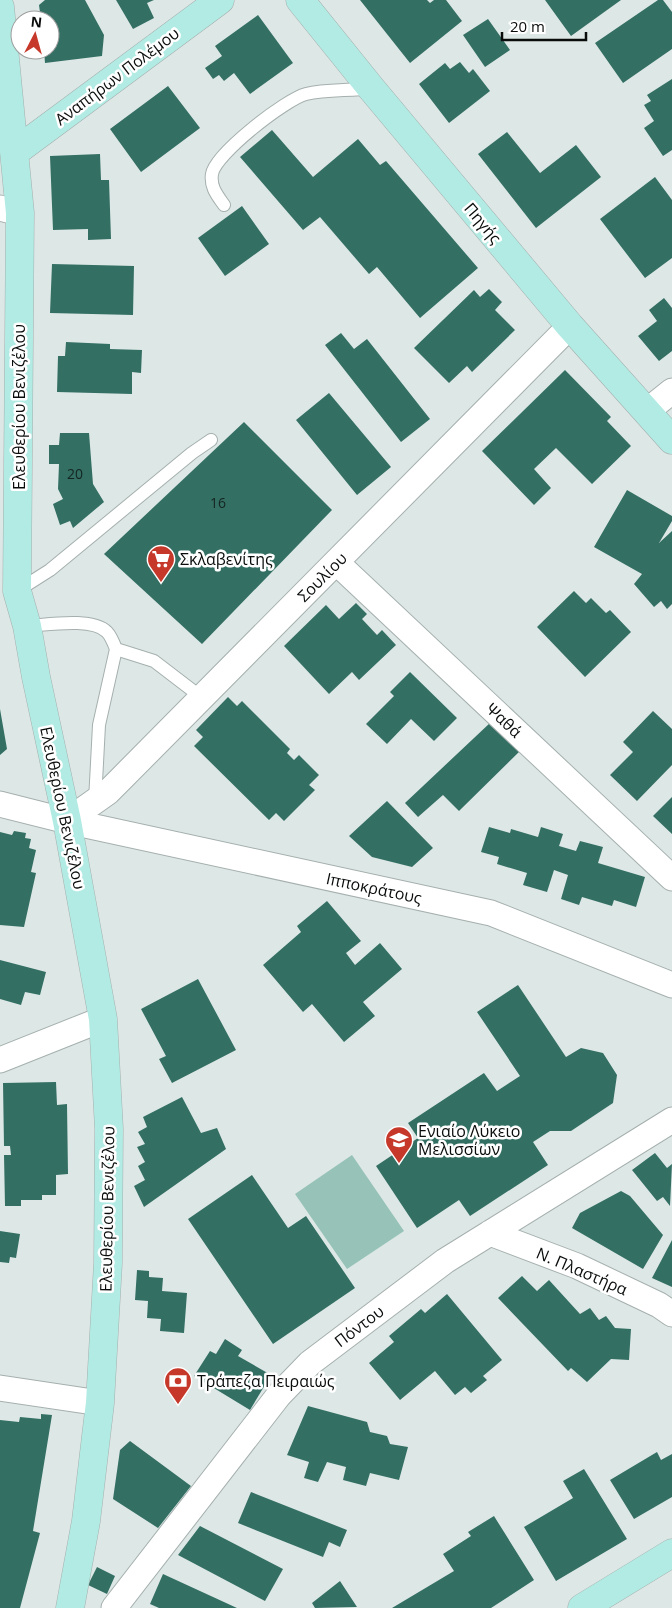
<svg xmlns="http://www.w3.org/2000/svg" width="672" height="1608" font-family="'Open Sans',sans-serif">
	<style>
		.green { fill: #97c2b8 }
		.building { fill: #346f64 }
		.lines { fill: none; stroke-linecap: round; stroke-linejoin: round }
		.lane-casing { stroke: #a5b0ae; stroke-width: 14 }
		.street-casing { stroke: #a5b0ae; stroke-width: 27 }
		.secondary-casing { stroke: #a5b0ae; stroke-width: 29 }
		.lane { stroke: #fff; stroke-width: 12 }
		.street { stroke: #fff; stroke-width: 25 }
		.secondary { stroke: #b2ebe4; stroke-width: 28 }
		.labels { text-anchor: middle; stroke-width: 5; stroke-linejoin: round; paint-order: stroke }
		.number-label { font-size: 14px; fill: #142521 }
		.street-label { font-size: 16px; fill: #090c0b; stroke: #fff }
		.poi-label { font-size: 16px; fill: #090c0b; stroke: #fff; text-anchor: start }
	</style>
	<rect width="100%" height="100%" fill="#dde8e6"/>
	<path class="green" d="M352,1155L404,1231L347,1269L295,1194Z"/>
	<path class="building" d="M45,0H85L104,35L102,56L45,63L44,50H50V20H41L39,5Z
		M116,0H154L147,3L154,18L133,29Z
		M360,0H427L430,3L434,0H446L462,21L410,63Z
		M545,0H621L571,36Z
		M658,0H663L672,12V49L623,83L595,43Z
		M258,15L293,63L250,94L234,73L224,81L219,75L213,79L205,68L222,56L215,46Z
		M488,19L510,50L485,67L463,35Z
		M460,62L469,73L473,69L490,91L449,123L419,84L445,63L450,69Z
		M672,79V150L663,156L644,128L654,121L644,105L651,101L647,95Z
		M168,86L200,128L141,172L110,129Z
		M272,130L313,177L358,139L380,165L386,161L478,268L420,318L377,267L369,274L320,217L303,230L240,157Z
		M507,132L540,173L576,145L601,177L536,228L478,154Z
		M100,154L101,180H109L111,239L88,240V229L53,230L50,156Z
		M655,177L672,200V258L645,278L600,219Z
		M242,206L269,244L225,276L198,238Z
		M52,264L134,266L133,315L50,313Z
		M489,289L502,302L495,310L515,330L472,372L467,366L449,383L414,348L474,290L480,297Z
		M664,298L672,308V351L659,361L638,336L657,321L649,310Z
		M341,333L354,349L367,339L430,419L401,442L325,345Z
		M66,342L110,344V349L142,350L141,373L132,372V394L57,392L58,356H65Z
		M565,370L611,417L607,421L631,446L592,484L556,448L534,469L551,488L534,505L482,451Z
		M329,393L391,467L357,495L296,420Z
		M244,422L332,510L202,644L104,554Z
		M60,433H89L93,484L104,502L73,528L70,521L60,525L53,504L63,499L58,489L59,464H49V445H59Z
		M627,490L672,516V521L659,543L672,531V604L667,609L661,601L654,607L634,584L642,574L594,547Z
		M574,591L586,603L591,598L606,613L610,610L631,632L585,677L537,627Z
		M356,603L367,614L362,619L377,635L382,630L396,645L359,680L352,672L329,694L284,646L326,605L339,619Z
		M410,672L457,718L434,741L411,719L387,744L366,724L394,696L390,692Z
		M228,697L237,706L242,701L290,749L287,753L294,760L299,755L319,775L309,785L315,790L284,821L276,813L269,820L194,746L203,737L196,730Z
		M0,709L7,749L0,755Z
		M653,711L672,729V765L637,801L610,775L633,752L623,742Z
		M491,722L520,751L459,811L443,795L418,817L405,803Z
		M672,797V834L653,816Z
		M387,801L433,848L412,867L372,857L349,836Z
		M489,827L510,833L511,829L538,837L541,827L563,834L559,846L576,851L580,841L603,847L598,863L645,877L636,907L614,900L612,906L582,897L579,905L561,899L568,875L554,870L547,892L523,885L527,873L497,864L499,857L481,852Z
		M14,831L26,833L25,838L31,839L29,848L36,850L31,872L36,873L24,927L0,925V832L12,835Z
		M327,901L361,941L346,953L355,965L380,943L402,969L363,1002L375,1016L344,1042L312,1004L303,1012L263,965L301,932L297,926Z
		M0,960L46,972L40,995L25,992L21,1005L0,999Z
		M198,979L236,1050L172,1083L159,1059L166,1056L141,1009Z
		M518,985L566,1057L581,1048L603,1053L617,1075L613,1103L571,1131H550L533,1142L548,1165L470,1216L459,1200L417,1228L376,1166L418,1138L408,1123L484,1073L497,1091L520,1076L477,1012Z
		M56,1082L57,1105L67,1104L68,1174L56,1175V1195H42V1200H21V1206H5L4,1155H11L10,1146H4L3,1083Z
		M182,1097L201,1133L217,1128L226,1149L144,1207L134,1186L145,1180L138,1166L145,1162L137,1147L145,1144L138,1132L147,1127L143,1117Z
		M655,1153L667,1168L672,1164L670,1206L663,1197L657,1201L632,1170Z
		M252,1175L288,1228L306,1216L355,1288L273,1344L188,1219Z
		M621,1191L630,1196L663,1235L643,1269L572,1228L580,1213Z
		M0,1231L20,1234L16,1258L10,1257L9,1263L0,1262Z
		M672,1240V1287L652,1278Z
		M137,1270L149,1271V1277L163,1278L162,1291L187,1293L184,1333L160,1331L161,1319L147,1318L148,1301L135,1300Z
		M522,1276L537,1291L549,1280L580,1314L590,1308L599,1320L606,1316L615,1328L631,1329L629,1360L611,1359L587,1382L571,1368L568,1371L498,1298Z
		M447,1294L502,1360L483,1376L487,1380L471,1393L465,1387L455,1395L435,1371L400,1400L369,1363L394,1342L389,1336L421,1309L425,1313Z
		M225,1339L242,1350L238,1356L271,1375L250,1410L194,1376L210,1351L216,1354Z
		M308,1406L367,1422L370,1432L387,1436L390,1444L408,1447L399,1480L370,1473L366,1486L343,1480L346,1467L327,1462L318,1482L304,1478L309,1462L287,1455Z
		M41,1414L52,1415L33,1531L40,1533L20,1608H0V1420L19,1422L20,1417L41,1419Z
		M130,1441L191,1486L158,1528L113,1499L120,1450Z
		M657,1452L661,1460L672,1454V1497L634,1519L610,1480Z
		M584,1469L627,1539L556,1581L524,1527L573,1498L563,1481Z
		M251,1492L347,1530L340,1547L329,1542L323,1557L238,1523Z
		M494,1516L534,1580L491,1608H392L454,1571L443,1554L471,1536L468,1532Z
		M200,1526L283,1569L265,1601L178,1555Z
		M97,1567L115,1576L107,1594L88,1585Z
		M163,1574L237,1608H159L150,1604Z
		M340,1581L357,1607L315,1608L312,1603Z"/>
	<g class="lines">
		<g class="lane-casing">
			<path id="lane" d="M224,205C217,195 210,187 212,174C215,154 286,99 306,94C326,89 350,91 371,88
				M17,591L50,570L192,453L211,440
				M27,626C47,625 92,617 107,632C111,636 114,644 116,649L99,725L95,801
				M116,649L154,661L201,697"/>
		</g>
		<g class="street-casing">
			<path id="street" d="M0,208L20,213
				M647,411L672,391
				M337,563L672,878
				M0,804L67,821L491,913L672,985
				M67,821L108,792L121,779L570,326
				M0,1060L103,1019
				M490,1233L577,1266L659,1305L672,1314
				M0,1388L100,1403
				M114,1608L279,1395L310,1363L445,1261L672,1120"/>
		</g>
		<g class="secondary-casing">
			<path id="secondary" d="M300,0L371,88L570,326L672,440
				M0,7L20,213L17,591L27,626L36,677L67,821L103,1019L109,1129L108,1263L100,1403L86,1521L70,1608
				M15,152L220,0
				M582,1608L672,1553"/>
		</g>
		<use href="#lane" class="lane"/>
		<use href="#street" class="street"/>
		<use href="#secondary" class="secondary"/>
	</g>
	<defs>
		<g id="supermarket-pin" transform="scale(1.4375)"><path d="M0 17L-7.5 6A9.5 9.5 0 1 1 7.5 6Z" fill="#c6392a" stroke="#fff"/><path d="M-6-5.5h2.5l.6 2H6L4.5 2H-2.5L-4.4-4H-6ZM-1.5 3.2a1.3 1.3 0 1 0 .1 0ZM3 3.2a1.3 1.3 0 1 0 .1 0Z" fill="#fff"/></g>
		<g id="school-pin" transform="scale(1.4375)"><path d="M0 17L-7.5 6A9.5 9.5 0 1 1 7.5 6Z" fill="#c6392a" stroke="#fff"/><path d="M0-5L7-2L0 1L-7-2ZM-4 1L0 2.5L4 1V4Q0 6-4 4Z" fill="#fff"/></g>
		<g id="bank-pin" transform="scale(1.4375)"><path d="M0 17L-7.5 6A9.5 9.5 0 1 1 7.5 6Z" fill="#c6392a" stroke="#fff"/><path d="M-6-4H6V4H-6ZM0-2.3a2.3 2.3 0 1 0 0 4.6a2.3 2.3 0 1 0 0-4.6Z" fill="#fff"/></g>
	</defs>
	<g fill-rule="evenodd">
		<use href="#supermarket-pin" x="161" y="559"/>
		<use href="#school-pin" x="399" y="1140"/>
		<use href="#bank-pin" x="178" y="1381"/>
	</g>
	<g class="labels">
		<g class="number-label">
			<text x="75" y="479">20</text>
			<text x="218" y="508">16</text>
		</g>
		<g class="street-label">
			<text transform="translate(117 76) rotate(-37)" y="6">Αναπήρων Πολέμου</text>
			<text transform="translate(483 223) rotate(50)" y="6">Πηγής</text>
			<text transform="translate(19 407) rotate(-90)" y="6">Ελευθερίου Βενιζέλου</text>
			<text transform="translate(322 577) rotate(-45)" y="6">Σουλίου</text>
			<text transform="translate(504 720) rotate(43)" y="6">Ψαθά</text>
			<text transform="translate(63 808) rotate(78)" y="6">Ελευθερίου Βενιζέλου</text>
			<text transform="translate(374 888) rotate(12)" y="6">Ιπποκράτους</text>
			<text transform="translate(107 1209) rotate(-89)" y="6">Ελευθερίου Βενιζέλου</text>
			<text transform="translate(582 1271) rotate(23)" y="6">Ν. Πλαστήρα</text>
			<text transform="translate(359 1326) rotate(-37)" y="6">Πόντου</text>
		</g>
		<g class="poi-label">
			<text x="180" y="565">Σκλαβενίτης</text>
			<text x="418" y="1137">Ενιαίο Λύκειο<tspan x="418" dy="18">Μελισσίων</tspan></text>
			<text x="197" y="1387">Τράπεζα Πειραιώς</text>
		</g>
	</g>
	<g transform="translate(35 35) rotate(6)"><circle r="24" fill="#ffffff" stroke="#9d9e9d"/>
	<path d="M0-4L9 19L0 12L-9 19Z" fill="#c6392a"/>
	<text y="-8" font-size="14" font-weight="bold" text-anchor="middle" fill="#090c0b">N</text>
	</g>
	<path d="M502 32v8h84v-8" fill="none" stroke="#090c0b" stroke-width="2.5"/>
	<text x="510" y="32" font-size="15" fill="#090c0b" stroke="#ffffff" stroke-width="4" paint-order="stroke">20 m</text>
</svg>
